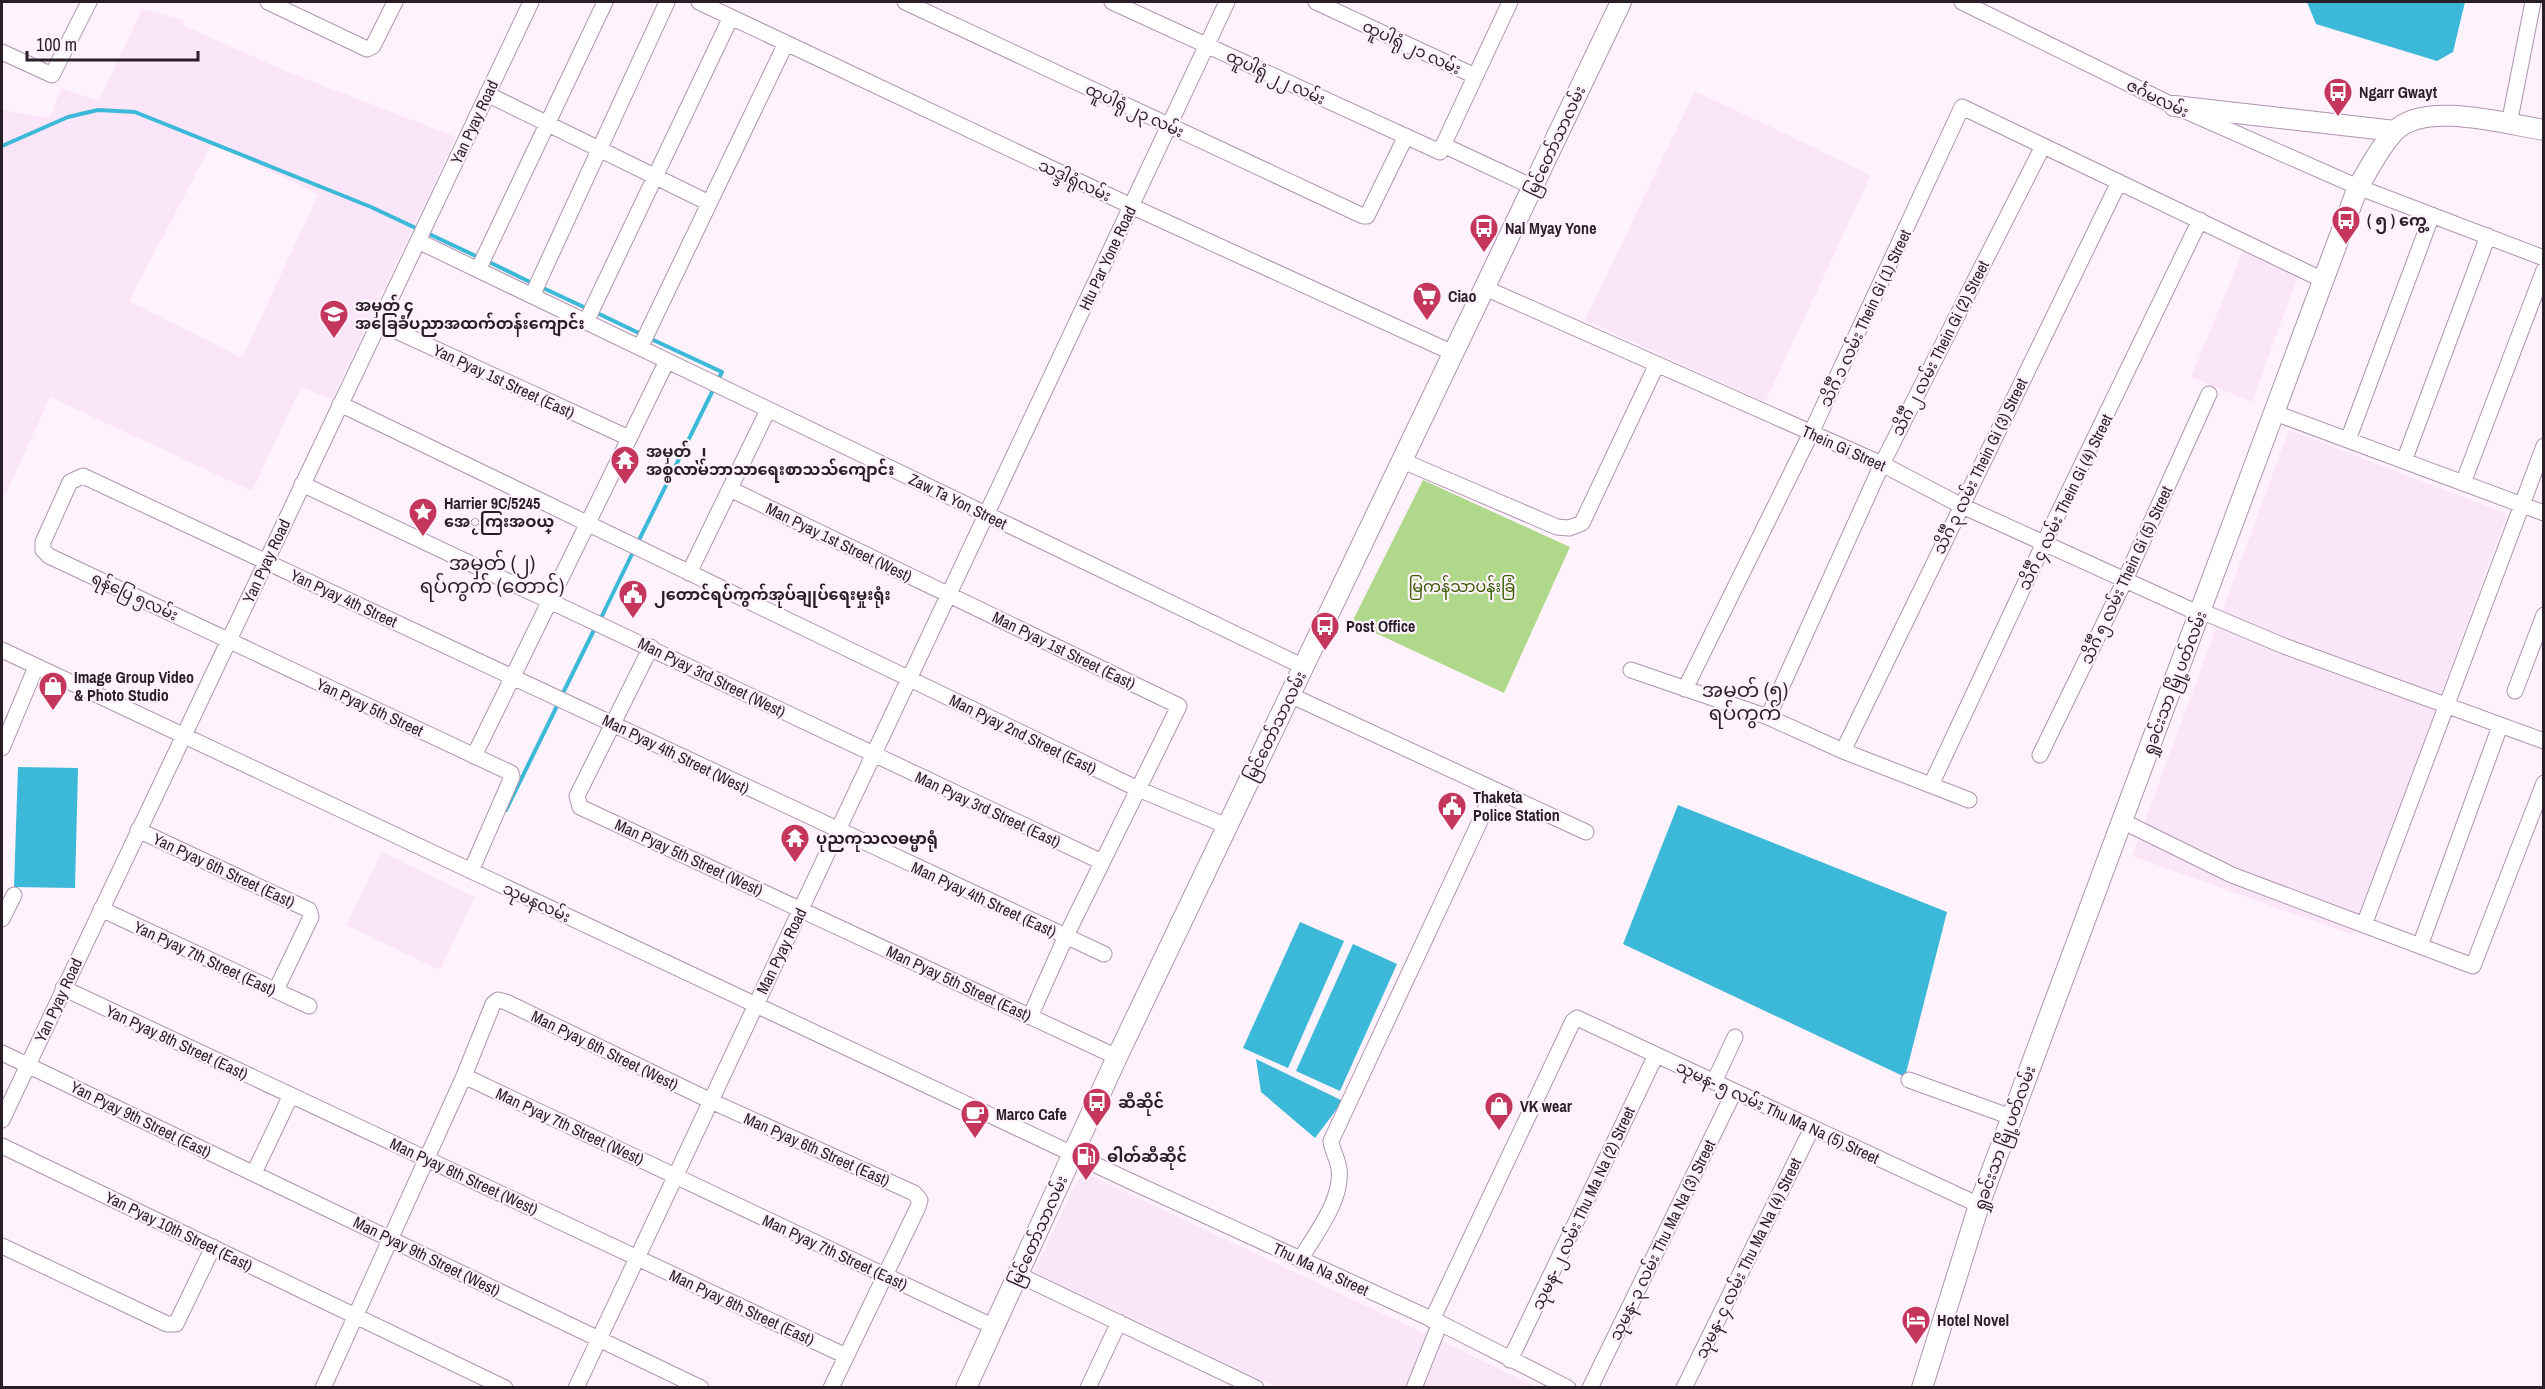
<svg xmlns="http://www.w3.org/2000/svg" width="2545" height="1389" font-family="'Archivo Narrow','Noto Sans Myanmar',sans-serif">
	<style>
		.built { fill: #fbe6f9; fill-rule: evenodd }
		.green { fill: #b0d88a }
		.water { fill: #3cb8d9 }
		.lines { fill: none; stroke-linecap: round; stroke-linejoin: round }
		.stream { stroke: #3cb8d9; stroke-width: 4 }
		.minor-casing { stroke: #af94ad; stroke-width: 17 }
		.major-casing { stroke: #af94ad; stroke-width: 22 }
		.minor { stroke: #fff; stroke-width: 15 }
		.major { stroke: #fff; stroke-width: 20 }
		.labels { text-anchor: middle; stroke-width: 4.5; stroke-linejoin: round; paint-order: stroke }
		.street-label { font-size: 16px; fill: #2a1f29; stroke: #fef2fd }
		.poi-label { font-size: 16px; font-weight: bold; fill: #2a1f29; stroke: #fef2fd; text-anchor: start }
		.park-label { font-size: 16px; fill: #395c00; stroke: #fef2fd }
		.quarter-label { font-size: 20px; fill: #2a1f29; stroke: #fef2fd }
	</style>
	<rect width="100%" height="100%" fill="#fef2fd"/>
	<path class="built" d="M142,9L183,20L184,26L298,76L456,137L332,399L301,387L252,491L50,397L2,502V110L50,118L61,88L99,101ZM212,143L343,206L318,195L242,358L129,301Z
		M1695,91L1871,175L1765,402L1585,320Z
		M2244,249L2300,270L2252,402L2191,377Z
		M2289,430L2507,514L2353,935L2132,856Z
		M382,852L475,897L440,970L346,925Z
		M1091,1176L1532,1384L1531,1388L1277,1387L1034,1272L1078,1179Z"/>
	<path class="green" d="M1423,480L1570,547L1504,693L1352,622Z"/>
	<path class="water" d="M2307,2H2465L2453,52L2437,61L2316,24Z
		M18,767L78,768L75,888L14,887Z
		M1678,805L1947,912L1905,1077L1623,944Z
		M1300,922L1344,941L1288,1068L1243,1048Z
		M1353,944L1397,964L1340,1091L1296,1071Z
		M1256,1059L1343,1101L1315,1138L1261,1092Z"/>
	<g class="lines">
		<path class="stream" d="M2,146L68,117L98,110L135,112L371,207L420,230
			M427,233L480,258
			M487,261L534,284
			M541,287L588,309
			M595,312L643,335
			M649,338L722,372L718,380
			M637,544L715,386
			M599,622L634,550
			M561,697L595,628
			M506,810L558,704"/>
		<g class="minor-casing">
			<path id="minor" d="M268,2L367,49L373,46L395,2
				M699,2L1131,206L1453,353
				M905,2L1363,216H1367L1406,136
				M1112,2L1440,152L1510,2
				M1316,2L1475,76
				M1962,2L2174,106L2358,187L2544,258
				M2,52L52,75L89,2
				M487,94L709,203
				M2509,124L2533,2
				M1443,145L1533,187
				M418,241L1304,667
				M478,270L605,2
				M1485,288L1882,464L1960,505L2200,614
				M532,296L667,2
				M586,322L731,17
				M379,323L629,438
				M640,348L786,43
				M340,404L1138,789L1227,826
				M2275,413L2544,513
				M2348,440L2432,215
				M1403,461L1557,527L1569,528L1582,523L1657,364
				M2404,461L2488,236
				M2463,483L2544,270
				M302,484L1102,862
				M730,489L1179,706L1066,936L1030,1017
				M689,573L768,410
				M2201,611L2284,646L2544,741
				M651,647L577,796L580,807L1117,1057
				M2,650L1130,1181L1440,1323L1568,1388
				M1631,670L1768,717L1843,751L1969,800
				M1685,689L1811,433L1962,107L2323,280
				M2515,691L2544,615
				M1290,695L1586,832
				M1768,717L1882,464L2043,146
				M2,748L36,667
				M1843,751L2119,182
				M2040,755L2125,580L2209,394
				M474,756L667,361
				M1931,785L2044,543L2200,220
				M2122,821L2232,875L2473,966L2544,783
				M138,830L309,910L311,917L276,990
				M471,871L512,777L511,773L49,556L43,550V542L70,482L83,476L1104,954
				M101,909L309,1006
				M2,919L14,895
				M2364,925L2544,446
				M2420,946L2500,726
				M63,988L846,1356
				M2,1053L701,1388
				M464,1076L994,1327
				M1909,1080L2011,1117
				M1714,1082L1735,1037
				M2,1120L531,2
				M2,1146L505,1388
				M254,1173L291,1095
				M2,1246L167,1324H176L213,1247
				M1300,1260C1315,1234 1343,1200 1339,1169C1338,1159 1332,1151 1331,1141L1494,791
				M1019,1275L1256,1388
				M1432,1320L1573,1021L1577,1018L1979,1205
				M1510,1360L1656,1055
				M323,1388L464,1076L493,1004L498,1000L506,1002L711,1101L914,1193L920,1200L918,1207L831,1388
				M576,1388L1227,2
				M1088,1388L1119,1322
				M1414,1388L1440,1323
				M1590,1388L1734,1092
				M1684,1388L1812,1128"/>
		</g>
		<g class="major-casing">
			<path id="major" d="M2174,106L2395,131
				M966,1388L1117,1057L1621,2
				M1922,1388L1979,1205L2358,187C2369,169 2379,148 2394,132C2423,100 2506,124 2544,130"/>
		</g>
		<use href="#minor" class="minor"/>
		<use href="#major" class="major"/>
	</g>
	<defs>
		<g id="bus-pin" transform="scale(1.5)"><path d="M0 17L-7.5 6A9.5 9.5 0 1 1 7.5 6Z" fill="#c5365d" stroke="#fef2fd"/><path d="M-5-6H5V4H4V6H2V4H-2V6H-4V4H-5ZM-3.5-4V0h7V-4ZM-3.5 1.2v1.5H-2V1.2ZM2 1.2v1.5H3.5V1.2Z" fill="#fff"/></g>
		<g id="supermarket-pin" transform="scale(1.5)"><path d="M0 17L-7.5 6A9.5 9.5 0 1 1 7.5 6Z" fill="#c5365d" stroke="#fef2fd"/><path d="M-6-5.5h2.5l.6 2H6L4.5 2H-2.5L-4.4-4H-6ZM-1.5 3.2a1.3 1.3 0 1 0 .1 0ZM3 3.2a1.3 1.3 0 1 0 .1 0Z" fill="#fff"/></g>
		<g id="school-pin" transform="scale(1.5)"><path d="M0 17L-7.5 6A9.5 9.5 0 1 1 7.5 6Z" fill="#c5365d" stroke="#fef2fd"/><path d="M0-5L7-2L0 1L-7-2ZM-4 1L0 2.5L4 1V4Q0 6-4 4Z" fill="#fff"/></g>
		<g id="temple-pin" transform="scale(1.5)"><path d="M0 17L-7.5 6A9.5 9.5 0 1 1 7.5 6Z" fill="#c5365d" stroke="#fef2fd"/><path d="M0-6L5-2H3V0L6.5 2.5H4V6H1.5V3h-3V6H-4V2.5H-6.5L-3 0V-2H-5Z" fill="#fff"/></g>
		<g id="sight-pin" transform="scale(1.5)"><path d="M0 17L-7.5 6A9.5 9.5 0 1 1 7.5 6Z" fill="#c5365d" stroke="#fef2fd"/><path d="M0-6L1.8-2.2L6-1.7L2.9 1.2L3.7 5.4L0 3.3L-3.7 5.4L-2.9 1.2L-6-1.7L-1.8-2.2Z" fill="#fff"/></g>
		<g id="civic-pin" transform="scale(1.5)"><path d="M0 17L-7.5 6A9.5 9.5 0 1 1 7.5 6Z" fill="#c5365d" stroke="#fef2fd"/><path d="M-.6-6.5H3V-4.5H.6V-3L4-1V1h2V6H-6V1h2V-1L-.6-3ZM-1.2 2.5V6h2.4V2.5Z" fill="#fff"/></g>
		<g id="shop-pin" transform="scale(1.5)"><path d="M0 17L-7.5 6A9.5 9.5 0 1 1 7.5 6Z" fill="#c5365d" stroke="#fef2fd"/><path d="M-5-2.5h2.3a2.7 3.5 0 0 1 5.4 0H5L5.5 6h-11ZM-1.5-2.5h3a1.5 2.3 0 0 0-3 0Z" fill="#fff"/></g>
		<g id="cafe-pin" transform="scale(1.5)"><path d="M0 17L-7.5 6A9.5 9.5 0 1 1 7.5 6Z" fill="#c5365d" stroke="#fef2fd"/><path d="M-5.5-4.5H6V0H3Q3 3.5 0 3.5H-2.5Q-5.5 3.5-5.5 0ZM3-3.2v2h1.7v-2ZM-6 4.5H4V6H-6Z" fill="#fff"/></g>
		<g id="fuel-pin" transform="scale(1.5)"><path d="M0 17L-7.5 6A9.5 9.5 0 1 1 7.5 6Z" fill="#c5365d" stroke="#fef2fd"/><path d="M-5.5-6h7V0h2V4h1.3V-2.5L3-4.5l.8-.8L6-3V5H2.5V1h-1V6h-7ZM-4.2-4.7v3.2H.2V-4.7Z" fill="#fff"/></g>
		<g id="hotel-pin" transform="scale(1.5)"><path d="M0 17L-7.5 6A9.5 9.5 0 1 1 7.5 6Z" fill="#c5365d" stroke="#fef2fd"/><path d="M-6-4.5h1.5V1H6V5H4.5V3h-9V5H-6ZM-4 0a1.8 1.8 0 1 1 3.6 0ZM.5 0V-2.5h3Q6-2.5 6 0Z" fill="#fff"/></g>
	</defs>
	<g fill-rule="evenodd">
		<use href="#bus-pin" x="2338" y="92"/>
		<use href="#bus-pin" x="2346" y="220"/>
		<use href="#bus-pin" x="1484" y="228"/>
		<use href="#supermarket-pin" x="1427" y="296"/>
		<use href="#school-pin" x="334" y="314"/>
		<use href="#temple-pin" x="625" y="460"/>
		<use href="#sight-pin" x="423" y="512"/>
		<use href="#civic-pin" x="633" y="594"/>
		<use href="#bus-pin" x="1325" y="626"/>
		<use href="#shop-pin" x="53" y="686"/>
		<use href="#civic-pin" x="1452" y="806"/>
		<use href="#temple-pin" x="795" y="838"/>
		<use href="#bus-pin" x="1097" y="1102"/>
		<use href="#shop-pin" x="1499" y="1106"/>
		<use href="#cafe-pin" x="975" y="1114"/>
		<use href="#fuel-pin" x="1086" y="1156"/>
		<use href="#hotel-pin" x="1916" y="1320"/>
	</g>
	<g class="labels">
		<g class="street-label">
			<text transform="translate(1412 47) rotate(25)" y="6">ထူပါရုံ ၂၁ လမ်း</text>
			<text transform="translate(1276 77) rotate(25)" y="6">ထူပါရုံ ၂၂ လမ်း</text>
			<text transform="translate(2158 98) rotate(26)" y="6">ဇင်္ဂမလမ်း</text>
			<text transform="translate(1135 110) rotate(25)" y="6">ထူပါရုံ ၂၃ လမ်း</text>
			<text transform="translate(474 122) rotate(-65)" y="6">Yan Pyay Road</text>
			<text transform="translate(1555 141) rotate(-65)" y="6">မြင်တော်သာလမ်း</text>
			<text transform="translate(1075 180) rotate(25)" y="6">သဒ္ဒါရုံလမ်း</text>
			<text transform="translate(1107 258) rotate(-65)" y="6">Htu Par Yone Road</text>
			<text transform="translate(1865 318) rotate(-65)" y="6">သိင်္ဂီ ၁ လမ်း Thein Gi (1) Street</text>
			<text transform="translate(1940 348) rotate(-63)" y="6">သိင်္ဂီ ၂ လမ်း Thein Gi (2) Street</text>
			<text transform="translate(504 381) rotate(25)" y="6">Yan Pyay 1st Street (East)</text>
			<text transform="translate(1844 448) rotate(24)" y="6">Thein Gi Street</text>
			<text transform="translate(1980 466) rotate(-64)" y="6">သိင်္ဂီ ၃ လမ်း Thein Gi (3) Street</text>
			<text transform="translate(958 501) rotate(26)" y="6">Zaw Ta Yon Street</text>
			<text transform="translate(2065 502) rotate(-64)" y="6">သိင်္ဂီ ၄ လမ်း Thein Gi (4) Street</text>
			<text transform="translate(839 542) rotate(26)" y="6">Man Pyay 1st Street (West)</text>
			<text transform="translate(266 561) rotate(-65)" y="6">Yan Pyay Road</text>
			<text transform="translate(2126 575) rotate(-65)" y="6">သိင်္ဂီ ၅ လမ်း Thein Gi (5) Street</text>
			<text transform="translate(135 596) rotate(25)" y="6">ရန်ပြေ ၅လမ်း</text>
			<text transform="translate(344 598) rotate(25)" y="6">Yan Pyay 4th Street</text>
			<text transform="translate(1064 650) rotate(26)" y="6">Man Pyay 1st Street (East)</text>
			<text transform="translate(712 677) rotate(26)" y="6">Man Pyay 3rd Street (West)</text>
			<text transform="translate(2174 683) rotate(-69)" y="6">ရှုခင်းသာ မြို့ပတ်လမ်း</text>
			<text transform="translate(370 707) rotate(25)" y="6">Yan Pyay 5th Street</text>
			<text transform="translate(1275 726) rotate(-64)" y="6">မြင်တော်သာလမ်း</text>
			<text transform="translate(1023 734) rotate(26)" y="6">Man Pyay 2nd Street (East)</text>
			<text transform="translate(676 754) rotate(26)" y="6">Man Pyay 4th Street (West)</text>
			<text transform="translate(988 809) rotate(25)" y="6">Man Pyay 3rd Street (East)</text>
			<text transform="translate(689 857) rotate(25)" y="6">Man Pyay 5th Street (West)</text>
			<text transform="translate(224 870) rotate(25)" y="6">Yan Pyay 6th Street (East)</text>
			<text transform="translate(984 899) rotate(25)" y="6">Man Pyay 4th Street (East)</text>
			<text transform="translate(537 902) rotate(25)" y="6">သုမနလမ်း</text>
			<text transform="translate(781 951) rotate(-64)" y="6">Man Pyay Road</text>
			<text transform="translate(205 958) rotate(25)" y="6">Yan Pyay 7th Street (East)</text>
			<text transform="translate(959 983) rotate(25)" y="6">Man Pyay 5th Street (East)</text>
			<text transform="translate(58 1000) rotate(-65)" y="6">Yan Pyay Road</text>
			<text transform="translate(177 1042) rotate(25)" y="6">Yan Pyay 8th Street (East)</text>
			<text transform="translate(605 1050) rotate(26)" y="6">Man Pyay 6th Street (West)</text>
			<text transform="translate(1778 1112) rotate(25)" y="6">သုမန- ၅ လမ်း Thu Ma Na (5) Street</text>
			<text transform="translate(141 1119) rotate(26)" y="6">Yan Pyay 9th Street (East)</text>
			<text transform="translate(570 1126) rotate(25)" y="6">Man Pyay 7th Street (West)</text>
			<text transform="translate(2004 1138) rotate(-70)" y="6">ရှုခင်းသာ မြို့ပတ်လမ်း</text>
			<text transform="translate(817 1149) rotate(24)" y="6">Man Pyay 6th Street (East)</text>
			<text transform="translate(464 1176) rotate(25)" y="6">Man Pyay 8th Street (West)</text>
			<text transform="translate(1583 1208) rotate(-65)" y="6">သုမန- ၂ လမ်း Thu Ma Na (2) Street</text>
			<text transform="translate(179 1231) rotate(26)" y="6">Yan Pyay 10th Street (East)</text>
			<text transform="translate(1038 1231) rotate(-66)" y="6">မြင်တော်သာလမ်း</text>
			<text transform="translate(1662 1240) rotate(-64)" y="6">သုမန- ၃ လမ်း Thu Ma Na (3) Street</text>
			<text transform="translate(835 1252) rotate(25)" y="6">Man Pyay 7th Street (East)</text>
			<text transform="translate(427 1256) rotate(26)" y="6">Man Pyay 9th Street (West)</text>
			<text transform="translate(1748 1258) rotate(-64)" y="6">သုမန- ၄ လမ်း Thu Ma Na (4) Street</text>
			<text transform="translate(1321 1269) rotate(25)" y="6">Thu Ma Na Street</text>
			<text transform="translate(742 1307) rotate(25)" y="6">Man Pyay 8th Street (East)</text>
		</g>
		<g class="poi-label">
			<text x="2359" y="98">Ngarr Gwayt</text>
			<text x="2367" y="226">( ၅ ) ကွေ့</text>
			<text x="1505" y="234">Nal Myay Yone</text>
			<text x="1448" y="302">Ciao</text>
			<text x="355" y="311">အမှတ် ၄<tspan x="355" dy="18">အခြေခံပညာအထက်တန်းကျောင်း</tspan></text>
			<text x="646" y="457">အမှတ် ၂<tspan x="646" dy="18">အစ္စလာမ်ဘာသာရေးစာသသ်ကျောင်း</tspan></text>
			<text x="444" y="509">Harrier 9C/5245<tspan x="444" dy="18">အေႂကြးအဝယ္</tspan></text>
			<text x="654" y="600">၂တောင်ရပ်ကွက်အုပ်ချုပ်ရေးမှုးရုံး</text>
			<text x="1346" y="632">Post Office</text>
			<text x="74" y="683">Image Group Video<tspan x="74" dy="18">&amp; Photo Studio</tspan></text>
			<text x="1473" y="803">Thaketa<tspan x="1473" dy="18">Police Station</tspan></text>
			<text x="816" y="844">ပုညကုသလဓမ္မာရုံ</text>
			<text x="1118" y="1108">ဆီဆိုင်</text>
			<text x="1520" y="1112">VK wear</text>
			<text x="996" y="1120">Marco Cafe</text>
			<text x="1107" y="1162">ဓါတ်ဆီဆိုင်</text>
			<text x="1937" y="1326">Hotel Novel</text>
		</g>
		<g class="park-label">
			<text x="1462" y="592">မြကန်သာပန်းခြံ</text>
		</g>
		<g class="quarter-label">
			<text x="492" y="570">အမှတ် (၂)<tspan x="492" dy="23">ရပ်ကွက် (တောင်)</tspan></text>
			<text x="1745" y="697">အမှတ် (၅)<tspan x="1745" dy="23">ရပ်ကွက်</tspan></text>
		</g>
	</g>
	<rect width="2545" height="1389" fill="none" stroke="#2a1f29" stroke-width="6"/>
	<path d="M27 51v9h171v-9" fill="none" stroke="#2a1f29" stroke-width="3"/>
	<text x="36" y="51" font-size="18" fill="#2a1f29" stroke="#fef2fd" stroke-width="4.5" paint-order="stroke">100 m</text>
</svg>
